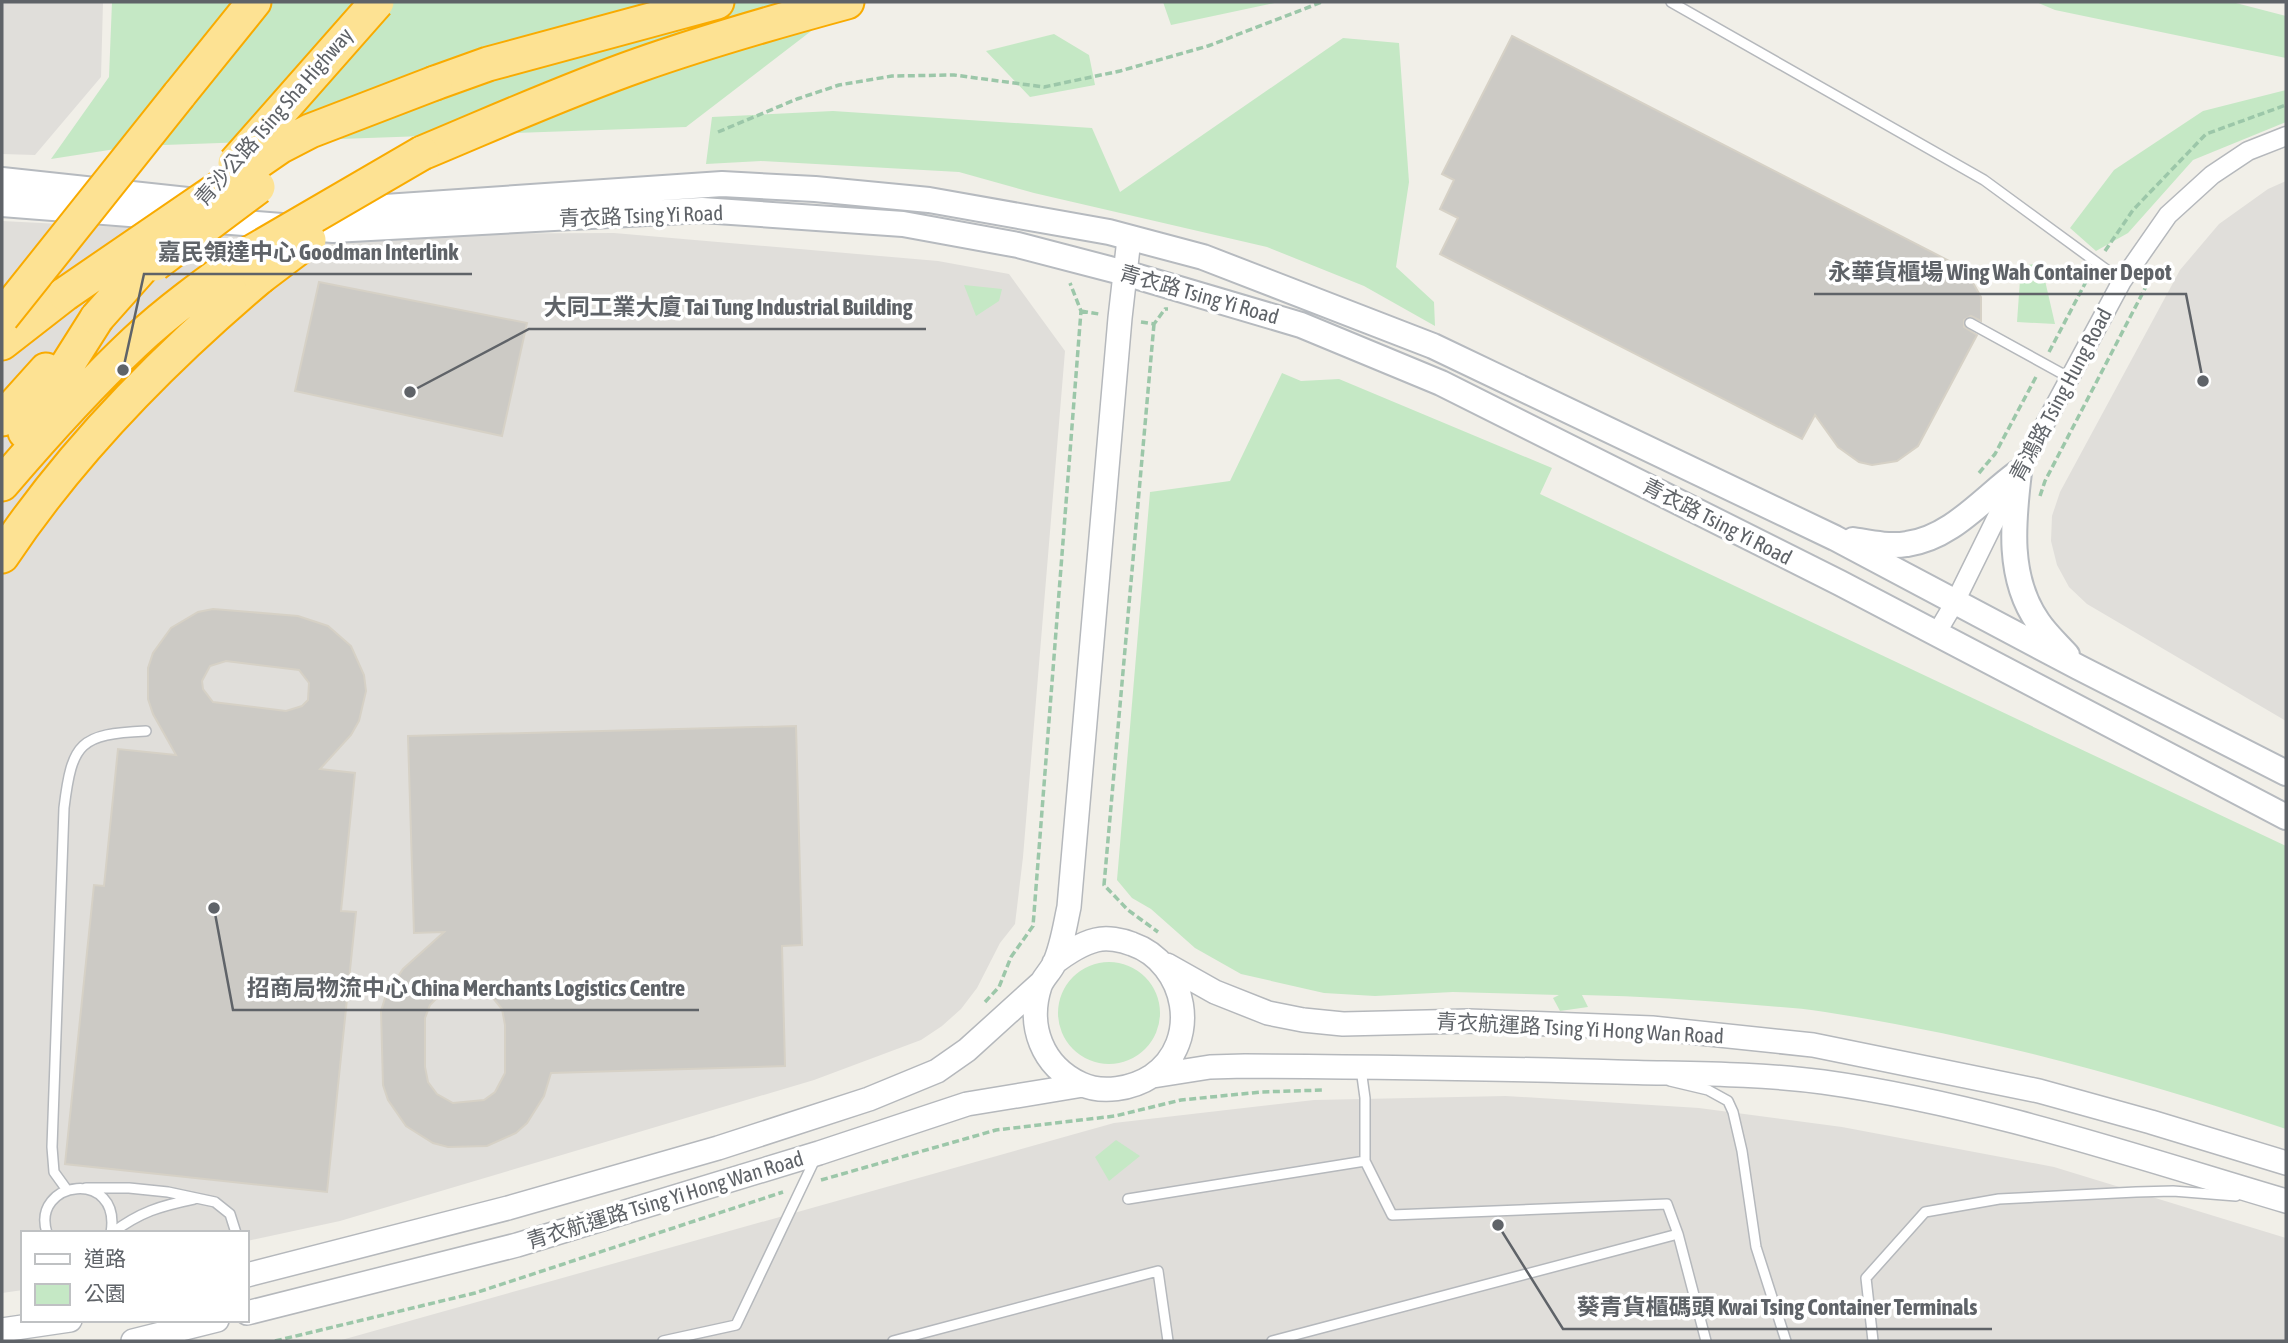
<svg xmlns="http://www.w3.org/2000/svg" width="2288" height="1343" font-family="'Asap Condensed','Noto Sans TC',sans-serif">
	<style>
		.industrial { fill: #e0deda }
		.green { fill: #c5e8c5 }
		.building { fill: #cccac5; stroke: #d6d1c6; stroke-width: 2; fill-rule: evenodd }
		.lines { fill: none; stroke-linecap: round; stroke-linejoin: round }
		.service-casing { stroke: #b5b8bc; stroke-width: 12 }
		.minor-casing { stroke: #b5b8bc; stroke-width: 21 }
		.tertiary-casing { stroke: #b5b8bc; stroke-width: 26 }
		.secondary-casing { stroke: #b6babf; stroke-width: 28 }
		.motorway-casing { stroke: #f9ab00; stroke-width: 37 }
		.path { stroke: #9cc7a9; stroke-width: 3.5; stroke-dasharray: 7 3.5; stroke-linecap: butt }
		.service { stroke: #fff; stroke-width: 9 }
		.minor { stroke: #fff; stroke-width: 18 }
		.tertiary { stroke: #fff; stroke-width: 23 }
		.secondary { stroke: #fff; stroke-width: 24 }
		.motorway { stroke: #fde293; stroke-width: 33 }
		.motorway-bridge-casing { stroke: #f9ab00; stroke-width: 37; stroke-linecap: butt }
		.motorway-bridge { stroke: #fde293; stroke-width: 33 }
		.labels { text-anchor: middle; stroke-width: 7; stroke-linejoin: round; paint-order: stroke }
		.street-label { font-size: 21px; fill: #5f6368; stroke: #fff }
		.leader { fill: none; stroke: #5f6368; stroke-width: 2.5 }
		.callout-dot { fill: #5f6368; stroke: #fff; stroke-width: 2.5 }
		.callout-label { font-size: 23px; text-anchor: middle; font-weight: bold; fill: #5f6368; stroke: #fff; stroke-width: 7; stroke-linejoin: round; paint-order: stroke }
	</style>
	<rect width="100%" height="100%" fill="#f1efe8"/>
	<path class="industrial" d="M2,2H103L101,77L35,155L2,154Z
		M2286,181V721L2087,604L2069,587L2057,565L2051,541L2052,516L2060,492L2180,270L2219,224L2268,189Z
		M2,221L274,235L614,233L938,261L1009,274L1065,351L1023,857L1015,924L1000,943L977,988L961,1009L942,1026L921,1040L814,1080L340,1221L247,1241V1233H23V1290L2,1293Z
		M1506,1096L1699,1108L1842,1127L2054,1167L2286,1238V1341H338L1114,1123L1314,1100Z"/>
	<path class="green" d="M112,2H849L686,127L135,146L51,159L109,77Z
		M1163,2H1279L1171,25Z
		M2036,2H2232L2286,16V58L2055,10Z
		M1054,34L1089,55L1095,85L1030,97L986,51Z
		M1343,38L1399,43L1409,182L1396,267L1434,302L1435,326L1364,286L1267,247L1034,193L959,172L761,161L706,164L712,117L833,111L1092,128L1120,192Z
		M2286,90V122L2193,160L2128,233L2096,251L2070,228L2114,170L2203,111Z
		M2041,263L2055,324L2017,322L2021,266Z
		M964,285L1002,289L999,301L976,316Z
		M1282,373L1301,381L1339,379L1552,468L1540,494L2286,846V1129C2135,1078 1982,1036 1825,1012C1802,1008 1779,1007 1756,1005C1698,1000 1640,996 1582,995L1588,1007L1560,1011L1553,998L1559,995L1453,992L1375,996L1324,993L1241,974L1195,948L1151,909L1132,898L1117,880L1150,492L1230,481Z
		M1058 1013a51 51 0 1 1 102 0a51 51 0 1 1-102 0Z
		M1116,1140L1140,1156L1109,1181L1095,1157Z"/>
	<path class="building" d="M1512,36L1959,266L1968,274L1981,297V321L1971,316L1964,320V327L1977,335L1918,446L1897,461L1872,465L1859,462L1838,447L1815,415L1802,439L1440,254L1458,218L1440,209L1454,180L1442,174Z
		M319,282L527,323L502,436L295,391Z
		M213,609L298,616L328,626L351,646L364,675L366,691L359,721L351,735L320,769L355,773L341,911L356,912L327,1192L65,1164L94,885L104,886L118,749L176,755L153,714L148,699V668L153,653L171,628L198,612ZM226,661L299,670L309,683L308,700L302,706L286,711L213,702L203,689L202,681L210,666Z
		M796,726L802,945L782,946L785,1066L551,1073L544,1096L527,1123L516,1133L487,1146L448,1147L433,1143L406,1126L388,1100L383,1085L381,1011L386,995L403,969L444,932L414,933L408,736ZM477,989L493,998L502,1009L505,1025V1073L495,1092L484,1100L453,1103L437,1094L428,1082L425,1067V1018L430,1005L440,995L451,990Z"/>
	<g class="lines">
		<g class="service-casing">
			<path id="service" d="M1671,2L1984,180L2122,281
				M1970,323L2070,378
				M1670,1081L1708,1090L1728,1101L1733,1112L1742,1151L1756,1247L1786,1341
				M1365,1161L1392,1215L1667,1204L1678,1234
				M86,1188H129L168,1192L215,1202L230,1214L236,1233
				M67,1190L54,1172L52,1147L64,808C72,742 80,734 146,731
				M1128,1199L1365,1161V1098L1361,1069
				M47,1233C30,1180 122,1168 111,1233
				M112,1233C140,1212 160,1206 194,1199
				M663,1341L736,1325L816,1157
				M893,1341L1158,1271L1168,1341
				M1272,1341L1678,1234L1706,1341
				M1873,1341L1866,1278L1925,1212L1999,1199L2136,1192L2173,1191L2236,1196"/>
		</g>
		<g class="minor-casing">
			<path id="minor" d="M1936,634L1955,602L2019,472L2122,281L2168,215L2212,175L2248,151L2286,136"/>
		</g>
		<g class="tertiary-casing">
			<path id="tertiary" d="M1054,963C1067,953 1080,944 1096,940C1107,937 1122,940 1132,944C1187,963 1202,1042 1152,1076C1132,1089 1102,1094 1081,1084C1042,1066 1027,1026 1040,986C1043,978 1050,972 1054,964C1062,947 1065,925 1069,907L1120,318L1129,239
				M1167,965L1215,992L1268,1013L1303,1020L1343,1024L1469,1021L1652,1028L1813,1045L2039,1091L2151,1122L2286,1163
				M1153,1076L1210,1067L1245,1066C1369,1067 1493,1068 1617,1072C1686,1074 1755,1073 1823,1082C1981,1104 2134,1156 2286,1201
				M247,1275L508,1208L718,1148L869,1099L937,1071L967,1050L1041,983
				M247,1313L517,1245L819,1153L967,1104L1083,1085
				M2,1330L70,1320
				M133,1341L217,1320"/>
		</g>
		<g class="secondary-casing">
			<path id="secondary" d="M2,180L206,202
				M2,204L333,230L702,210L903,224L1018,245L1125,273L1301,325L1441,383L1840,583L2286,817
				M326,211L722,184L815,189L929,200L1109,232L1203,257L1433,346L1835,538L2078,667L2286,773
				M2019,472C2013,522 2007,578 2038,622C2046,634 2057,644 2067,655
				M1853,540C1871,543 1889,547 1907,544C1952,538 1984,497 2019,472"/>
		</g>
		<g class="motorway-casing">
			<path id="motorway" d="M435,83L488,64L717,2
				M179,95L254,2
				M422,153C494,123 565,91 639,65C707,41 777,21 847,2
				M2,343L65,294
				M2,419L46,370
				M25,432L97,318
				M2,484C44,435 87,387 135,342C168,311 207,283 245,256
				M2,556C72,451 163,359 260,277"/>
		</g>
		<path class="path" d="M718,132L797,99L839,85L892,76L954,75L1044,87L1120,71L1208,46L1322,2
			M2105,251L2133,210L2206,134L2286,105
			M1081,311L1099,314
			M1141,322L1154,324L1165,309H1168
			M1154,324L1104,885L1128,910L1158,932
			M2049,352L2089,276
			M1979,473L1995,454L2037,375
			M2040,496L2045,481L2152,275
			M985,1002L999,987L1011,957L1033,926L1081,311L1070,283
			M821,1180L996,1130L1115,1116L1181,1100L1261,1092L1324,1090
			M275,1341L475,1293L783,1192"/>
		<use href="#service" class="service"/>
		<use href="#minor" class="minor"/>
		<use href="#tertiary" class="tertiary"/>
		<use href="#secondary" class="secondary"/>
		<use href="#motorway" class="motorway"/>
		<g class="motorway-bridge-casing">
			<path id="motorway-bridge" d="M235,163L377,2
				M245,256L422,153
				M155,264L258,187
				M260,277L309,240
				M65,294L281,146L310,131L435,83
				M2,317L179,95
				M97,318L169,237"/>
		</g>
		<use href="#motorway-bridge" class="motorway-bridge"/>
	</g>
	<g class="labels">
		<g class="street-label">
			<text transform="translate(274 117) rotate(-49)" y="7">青沙公路 Tsing Sha Highway</text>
			<text transform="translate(641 216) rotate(-2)" y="7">青衣路 Tsing Yi Road</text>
			<text transform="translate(1199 295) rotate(16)" y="7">青衣路 Tsing Yi Road</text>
			<text transform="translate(2061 395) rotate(-62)" y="7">青鴻路 Tsing Hung Road</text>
			<text transform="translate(1717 522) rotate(27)" y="7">青衣路 Tsing Yi Road</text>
			<text transform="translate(1580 1029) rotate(3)" y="7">青衣航運路 Tsing Yi Hong Wan Road</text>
			<text transform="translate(665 1200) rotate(-17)" y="7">青衣航運路 Tsing Yi Hong Wan Road</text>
		</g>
	</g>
	<path class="leader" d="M123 370L144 274H472M2203 381L2186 294H1814M410 392L529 329H926M214 908L233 1010H699M1498 1225L1563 1329H1992"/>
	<g class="callout-dot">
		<circle cx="123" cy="370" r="7"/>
		<circle cx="2203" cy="381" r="7"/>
		<circle cx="410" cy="392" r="7"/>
		<circle cx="214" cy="908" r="7"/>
		<circle cx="1498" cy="1225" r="7"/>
	</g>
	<g class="callout-label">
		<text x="308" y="260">嘉民領達中心 Goodman Interlink</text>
		<text x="2000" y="280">永華貨櫃場 Wing Wah Container Depot</text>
		<text x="728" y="315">大同工業大廈 Tai Tung Industrial Building</text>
		<text x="466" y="996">招商局物流中心 China Merchants Logistics Centre</text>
		<text x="1777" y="1315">葵青貨櫃碼頭 Kwai Tsing Container Terminals</text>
	</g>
	<rect width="2288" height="1343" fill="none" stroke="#5f6368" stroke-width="7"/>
	<rect x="21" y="1231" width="228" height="91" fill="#ffffff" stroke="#bfc1c3" stroke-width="2"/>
	<rect x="35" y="1254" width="35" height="10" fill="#ffffff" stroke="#bfc1c3" stroke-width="2"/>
	<text x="84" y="1266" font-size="21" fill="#5f6368">道路</text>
	<rect x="35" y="1284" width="35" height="21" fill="#c5e8c5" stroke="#bfc1c3" stroke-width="2"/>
	<text x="84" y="1301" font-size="21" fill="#5f6368">公園</text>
</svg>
